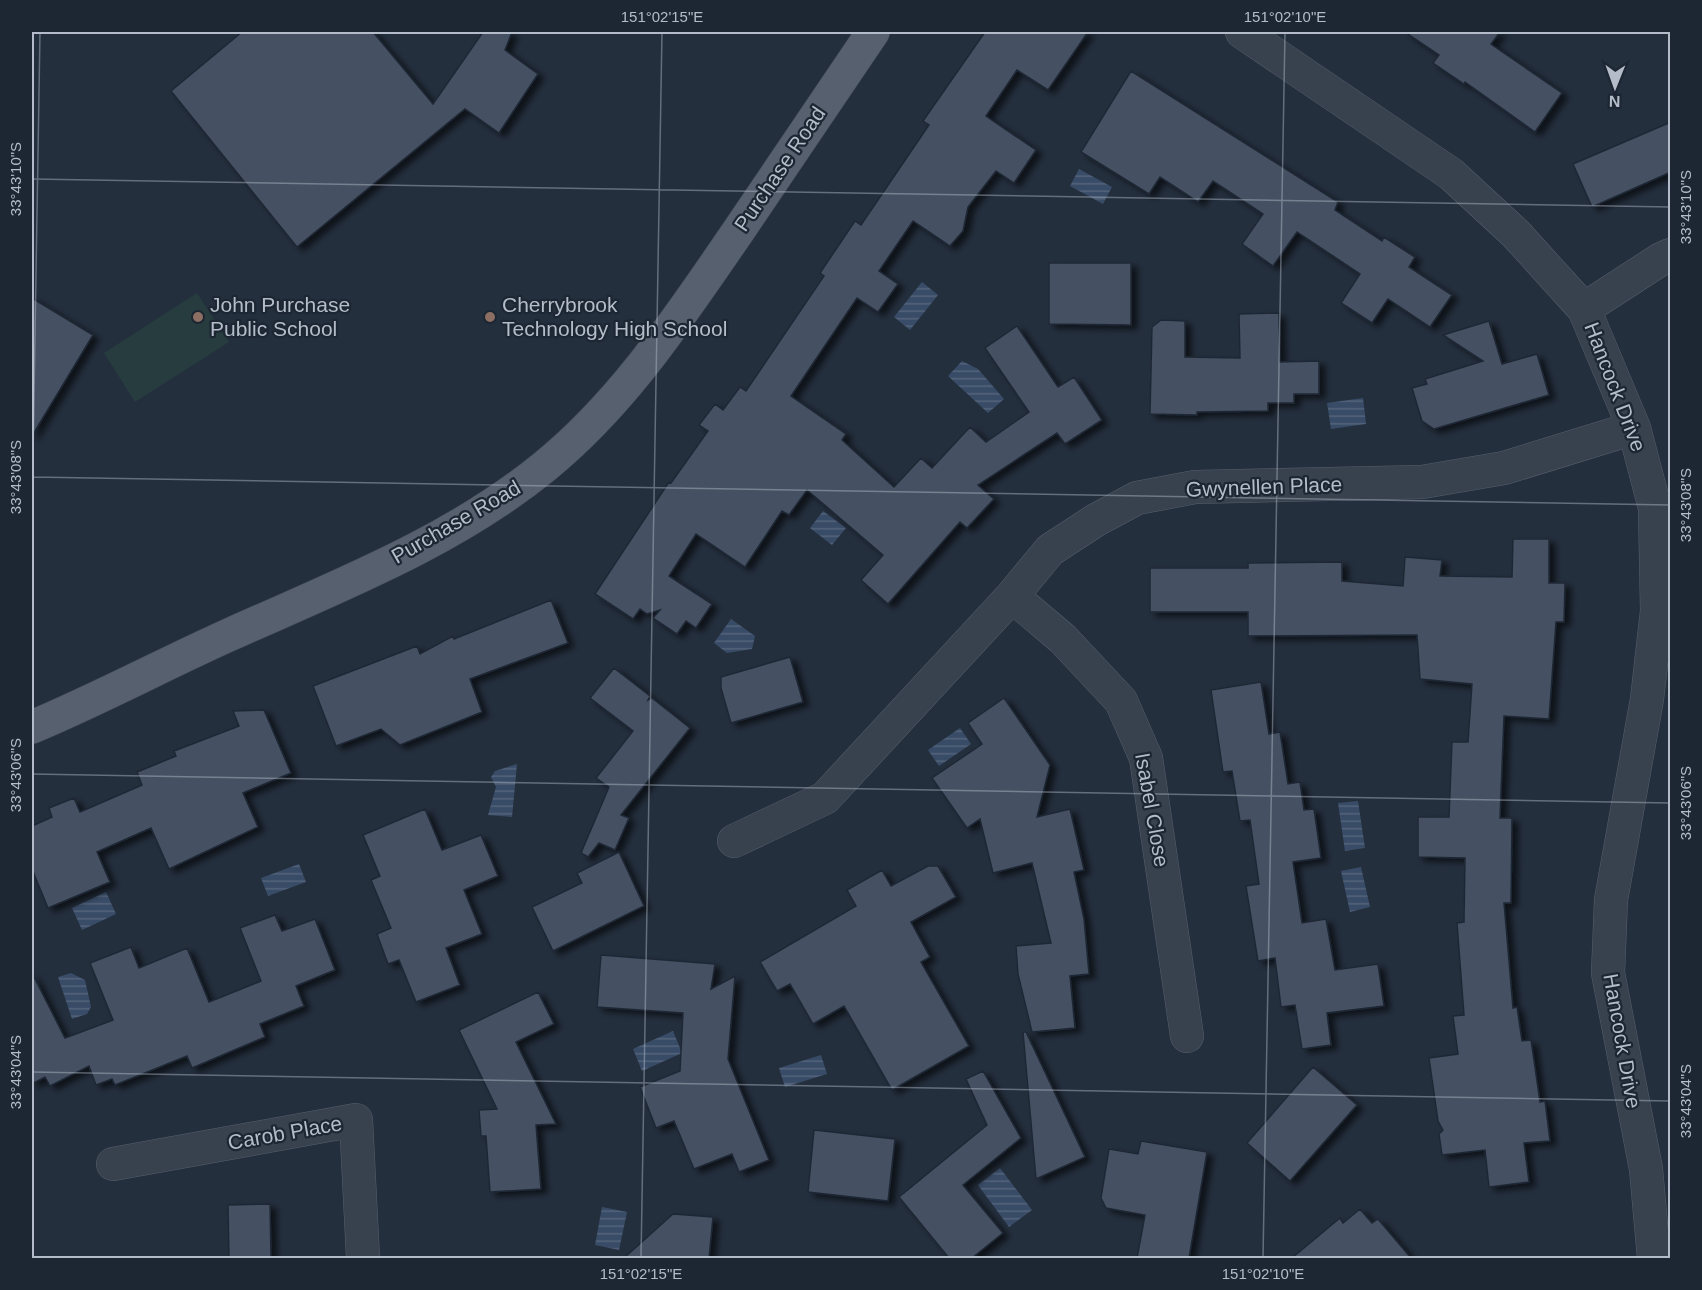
<svg xmlns="http://www.w3.org/2000/svg" width="1702" height="1290" font-family="Arial,sans-serif">
	<style>
		.green { fill: #263c3f }
		.water { fill: url(#water-rules) }
		.building { fill: #455162; stroke: #1f2835; stroke-width: 1.5; filter: url(#shadow) }
		.lines { fill: none; stroke-linecap: round; stroke-linejoin: round }
		.minor-casing { stroke: #565f6c; stroke-width: 34 }
		.major-casing { stroke: #414a57; stroke-width: 34 }
		.minor { stroke: #38414e; stroke-width: 33 }
		.major { stroke: #56606e; stroke-width: 33 }
		.ticks { fill: none; stroke: #b4bcc9; stroke-width: 1.5; stroke-opacity: 0.45 }
		.education-dot { fill: #8d6e63; stroke: #1d2633; stroke-width: 2 }
		.labels { text-anchor: middle; stroke-width: 4.5; stroke-linejoin: round; paint-order: stroke }
		.street-label { font-size: 21px; fill: #b4bcc9; stroke: #1d2633 }
		.poi-label { font-size: 21px; fill: #b4bcc9; stroke: #1d2633; text-anchor: start }
		.neatline { fill: none; stroke: #b4bcc9; stroke-width: 2 }
		.ticks-label { font-size: 15px; text-anchor: middle; fill: #b4bcc9 }
	</style>
	<defs>
		<pattern id="water-rules" width="6" height="5" patternUnits="userSpaceOnUse" patternTransform="scale(1.5)"><rect width="6" height="5" fill="#394c67"/><path d="M0 2.5h6" fill="none" stroke="#53647b"/></pattern>
		<filter id="shadow"><feDropShadow dx="6" dy="4" stdDeviation="3" flood-color="#0009"/></filter>
	</defs>
	<rect width="100%" height="100%" fill="#242f3e"/>
	<path class="green" d="M197,293L229,342L135,402L104,353Z"/>
	<path class="water" d="M1079,169L1112,187L1103,204L1070,186Z
		M922,282L938,295L910,330L894,317Z
		M962,361L978,369L1004,399L988,413L948,376Z
		M1363,398L1366,424L1331,429L1327,403Z
		M823,511L846,528L832,545L810,528Z
		M731,619L755,636L752,649L727,653L714,643Z
		M960,728L971,744L939,766L928,750Z
		M517,764L512,817L488,815L496,787L491,777L495,771Z
		M1358,801L1365,848L1345,851L1338,803Z
		M299,864L306,882L268,896L261,878Z
		M1361,867L1370,907L1350,912L1341,871Z
		M106,892L116,914L82,930L72,908Z
		M71,973L85,980L91,1007L87,1014L72,1019L58,977Z
		M673,1031L682,1053L642,1071L633,1049Z
		M821,1055L827,1074L785,1087L779,1068Z
		M1000,1168L1032,1210L1009,1227L978,1185Z
		M602,1207L627,1212L619,1250L595,1245Z"/>
	<path class="building" d="M242,32H373L433,104L483,32H512L505,50L538,74L499,133L465,109L297,247L171,91Z
		M985,32H1088L1048,90L1017,70L986,116L1036,150L1014,183L996,171L968,207L963,231L950,246L913,221L879,271L898,284L878,312L857,298L791,396L846,434L842,440L894,487L921,458L932,468L970,427L986,442L1029,412L985,348L1017,326L1058,387L1074,377L1102,420L1065,444L1057,433L978,485L994,499L967,528L960,522L888,604L861,580L883,555L807,490L789,515L782,511L745,567L696,534L669,576L712,604L696,628L686,621L677,634L653,618L660,610L647,614L640,609L633,619L595,594L669,482L671,483L708,431L699,425L715,404L723,410L740,387L746,391L824,276L820,273L855,221L861,225L929,125L923,121Z
		M1405,32H1500L1491,44L1562,93L1535,132L1465,82L1464,84L1433,63L1439,55Z
		M1131,71L1338,202L1335,210L1382,241L1384,237L1415,257L1409,267L1452,295L1430,327L1388,299L1372,323L1341,303L1360,274L1297,232L1273,266L1242,244L1263,214L1213,181L1198,202L1160,177L1149,194L1081,152Z
		M1671,122V172L1592,207L1573,164Z
		M1049,263H1131V325L1049,324Z
		M32,298L93,335L32,436Z
		M1279,313L1280,362L1319,361V394H1294V403H1268V411L1197,412V415L1150,414L1152,327L1161,320L1185,321V357L1240,358L1239,314Z
		M1489,321L1502,364L1537,354L1549,395L1434,429L1422,421L1412,388L1427,384L1425,379L1483,361L1443,335Z
		M1513,539H1549V583H1565L1564,622H1556L1549,719L1504,716L1500,818H1512L1511,903H1504L1513,1008L1517,1007L1522,1041L1531,1040L1540,1102L1545,1101L1550,1141L1524,1143L1529,1182L1489,1187L1485,1150L1442,1155L1439,1134L1443,1130L1438,1121L1429,1058L1458,1054L1453,1016L1464,1015L1457,923L1464,922L1465,858L1418,857V817H1449L1452,742H1468L1472,684L1420,679L1417,635L1248,636V612H1150V568H1248V563L1342,562V581L1403,586L1405,557L1442,560L1440,576L1512,577Z
		M551,600L568,643L470,679L482,712L400,745L381,729L336,746L313,686L417,646L420,654L453,636L454,639Z
		M790,657L803,702L731,723L721,688V677Z
		M614,668L650,696L648,700L652,698L690,728L621,815L629,818L615,850L599,843L588,857L581,853L609,787L596,778L633,731L590,698Z
		M1261,682L1269,734L1280,732L1288,784L1300,782L1304,810L1314,809L1321,858L1293,862L1302,923L1326,919L1335,970L1378,964L1384,1006L1327,1013L1331,1045L1302,1049L1295,1005L1281,1007L1275,958L1258,961L1246,886L1259,884L1250,820L1240,821L1232,771L1223,772L1211,690Z
		M1004,698L1050,765L1037,817L1070,809L1084,870L1074,872L1084,919L1089,974L1070,976L1075,1028L1032,1032L1018,974L1016,946L1051,943L1032,863L993,873L980,819L967,828L932,778L982,744L968,723Z
		M264,710L291,773L243,793L258,827L169,869L151,828L97,852L110,882L48,908L32,869V826L52,817L49,808L74,798L80,812L142,785L137,772L176,756L174,751L239,726L233,711Z
		M425,809L442,850L481,835L498,876L464,890L482,934L446,948L460,985L416,1002L399,960L388,964L377,934L391,928L371,880L380,876L363,835Z
		M619,852L644,906L553,951L532,907L582,883L577,873Z
		M928,866H938L956,897L911,922L930,957L921,962L969,1046L892,1090L844,1006L813,1024L790,984L777,991L760,962L856,906L847,890L882,870L891,886Z
		M275,915L282,931L315,919L335,970L296,986L304,1006L260,1024L265,1037L192,1068L187,1056L115,1085L112,1079L96,1085L89,1066L50,1086L45,1077L32,1084V973L65,1038L113,1020L90,963L131,947L139,968L187,948L209,1002L261,981L240,928Z
		M601,955L715,964L711,989L735,976L728,1059L769,1160L739,1172L732,1154L694,1169L674,1121L656,1128L640,1087L680,1071L683,1013L597,1007Z
		M538,992L554,1024L516,1042L556,1124L536,1125L541,1189L490,1192L486,1136H481L479,1110L497,1109L459,1030Z
		M1023,1032H1026L1085,1157L1036,1179Z
		M1313,1067L1357,1105L1290,1181L1247,1143Z
		M983,1071L1021,1138L963,1185L1003,1233L972,1258H949L899,1197L987,1125L966,1079Z
		M814,1130L895,1139L888,1201L808,1192Z
		M1141,1141L1207,1152L1189,1258H1137L1145,1215L1106,1208L1101,1198L1109,1149L1138,1154Z
		M270,1204L271,1258H229L228,1205Z
		M1360,1209L1372,1223L1378,1219L1411,1258H1292L1340,1218L1343,1223Z
		M673,1214L713,1217L709,1258H624Z"/>
	<g class="lines">
		<g class="minor-casing">
			<path id="minor" d="M1242,32L1451,174L1516,234L1584,309L1634,428L1655,508L1657,611L1647,699L1611,900L1608,973L1646,1169L1654,1258
				M1584,309L1661,259L1670,255
				M1012,596L1063,639L1121,701L1146,758L1187,1036
				M734,841L825,798L1012,596L1050,550L1096,520L1137,498L1195,487L1422,482L1504,468L1634,428
				M113,1164L356,1120L363,1258"/>
		</g>
		<g class="major-casing">
			<path id="major" d="M32,727C99,699 164,664 231,634C338,586 452,542 544,467C624,402 679,317 737,233C782,166 828,99 873,32"/>
		</g>
		<use href="#minor" class="minor"/>
		<use href="#major" class="major"/>
	</g>
	<path class="ticks" d="M32,179L1670,207M32,477L1670,505M32,518L40,32M32,774L1670,803M32,1072L1670,1101M641,1258L662,32M1263,1258L1285,32"/>
	<g class="education-dot">
		<circle cx="198" cy="317" r="6"/>
		<circle cx="490" cy="317" r="6"/>
	</g>
	<g class="labels">
		<g class="street-label">
			<text transform="translate(780 169) rotate(-56)" y="7">Purchase Road</text>
			<text transform="translate(1615 387) rotate(69)" y="7">Hancock Drive</text>
			<text transform="translate(1264 487) rotate(-2)" y="7">Gwynellen Place</text>
			<text transform="translate(456 522) rotate(-30)" y="7">Purchase Road</text>
			<text transform="translate(1152 810) rotate(80)" y="7">Isabel Close</text>
			<text transform="translate(1622 1041) rotate(80)" y="7">Hancock Drive</text>
			<text transform="translate(285 1133) rotate(-10)" y="7">Carob Place</text>
		</g>
		<g class="poi-label">
			<text x="210" y="312">John Purchase<tspan x="210" dy="24">Public School</tspan></text>
			<text x="502" y="312">Cherrybrook<tspan x="502" dy="24">Technology High School</tspan></text>
		</g>
	</g>
	<rect width="1702" height="1290" fill="none" stroke="#1d2633" stroke-width="66"/>
	<g transform="translate(1615 87) rotate(181)" stroke="#1d2633" stroke-width="4.5" paint-order="stroke">
	<path d="M0-4.5L10 22L0 15L-10 22Z" fill="#b4bcc9"/>
	<text y="-9" font-size="16" font-weight="bold" text-anchor="middle" fill="#b4bcc9">N</text>
	</g>
	<rect x="33" y="33" width="1636" height="1224" class="neatline"/>
	<g class="ticks-label">
		<text x="662" y="22">151°02'15"E</text>
		<text x="1285" y="22">151°02'10"E</text>
		<text transform="translate(16 179) rotate(-90)" y="5">33°43'10"S</text>
		<text transform="translate(1686 207) rotate(-90)" y="5">33°43'10"S</text>
		<text transform="translate(16 477) rotate(-90)" y="5">33°43'08"S</text>
		<text transform="translate(1686 505) rotate(-90)" y="5">33°43'08"S</text>
		<text transform="translate(16 775) rotate(-90)" y="5">33°43'06"S</text>
		<text transform="translate(1686 803) rotate(-90)" y="5">33°43'06"S</text>
		<text transform="translate(16 1072) rotate(-90)" y="5">33°43'04"S</text>
		<text transform="translate(1686 1101) rotate(-90)" y="5">33°43'04"S</text>
		<text x="641" y="1279">151°02'15"E</text>
		<text x="1263" y="1279">151°02'10"E</text>
	</g>
</svg>
